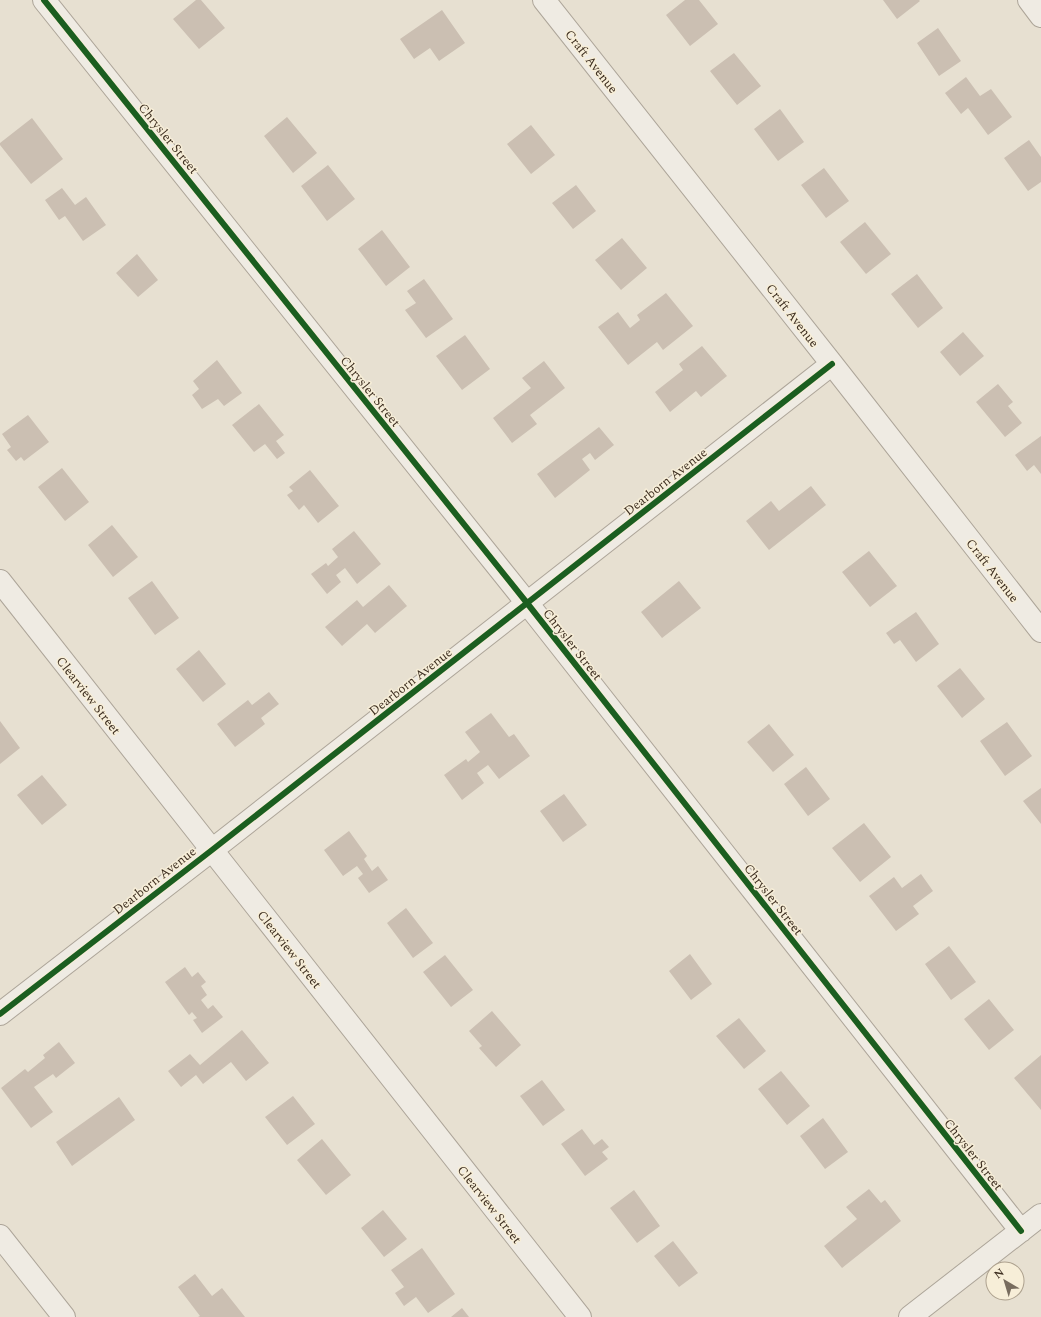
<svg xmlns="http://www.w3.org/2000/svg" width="1041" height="1317" font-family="Spectral,serif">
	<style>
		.building { fill: #cbbfb2 }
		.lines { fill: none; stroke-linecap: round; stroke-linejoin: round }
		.minor-casing { stroke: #ada599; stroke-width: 24 }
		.minor { stroke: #efebe3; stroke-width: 22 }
		.cycleway-casing { stroke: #f7eed8; stroke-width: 8 }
		.cycleway { stroke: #1b5e20; stroke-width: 6 }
		.labels { text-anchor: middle; stroke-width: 3; stroke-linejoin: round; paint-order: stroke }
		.street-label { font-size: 13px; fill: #3d2e20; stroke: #f7eed8 }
	</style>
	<rect width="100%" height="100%" fill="#e7e0d1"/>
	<path class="building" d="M196,0H201L225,28L199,49L173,19Z
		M685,0H699L718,24L690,46L666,15Z
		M883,0H919L920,1L897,19Z
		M442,10L465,43L439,61L430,48L414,59L400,39Z
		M938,28L961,61L939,76L917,43Z
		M734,53L761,86L737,105L710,71Z
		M966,77L980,96L991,89L1012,117L988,135L968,108L961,114L945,93Z
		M780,109L804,142L778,161L754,129Z
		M287,117L317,153L293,173L264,136Z
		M32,118L63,159L31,184L0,145V143Z
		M531,125L555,155L531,174L507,144Z
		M1029,140L1041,157V182L1028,191L1004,158Z
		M328,165L355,199L327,221L301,186Z
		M824,168L849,201L826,218L801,185Z
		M576,185L596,211L573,229L552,203Z
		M62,188L75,205L86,197L106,225L83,241L65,216L59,220L45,200Z
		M865,222L891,254L866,274L840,242Z
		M382,230L410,267L386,286L358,249Z
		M622,238L647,268L621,290L595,260Z
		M137,254L158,280L138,297L116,273Z
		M917,274L943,308L918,328L891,294Z
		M424,279L453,319L426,338L405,310L416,303L407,291Z
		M666,293L693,326L663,350L657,342L628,365L598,327L618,312L630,328L640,320L637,315Z
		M963,332L984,356L960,376L940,352Z
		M465,335L490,369L462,390L436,356Z
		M702,346L727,376L701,397L696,391L670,412L655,392L683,370L679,364Z
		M217,360L242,393L224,406L218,399L202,409L192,395L199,389L193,381Z
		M544,361L565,388L530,415L537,424L512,443L493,418L531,388L522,378Z
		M998,384L1013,402L1008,406L1022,423L1005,437L976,402Z
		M259,404L284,435L276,441L285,453L277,459L265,444L254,452L232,425Z
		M28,415L49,442L24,461L21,457L16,461L7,450L11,447L2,434Z
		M599,427L614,445L595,460L590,453L582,459L590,470L555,498L537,474Z
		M1041,436V474L1034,465L1027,471L1015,455Z
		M62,468L89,502L65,521L38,487Z
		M310,470L339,506L318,523L304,505L299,510L287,495L293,491L289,487Z
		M811,486L826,505L769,550L746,521L771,501L779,511Z
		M112,525L138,557L113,577L88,545Z
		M354,531L381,564L357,584L345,568L336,575L341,582L327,594L311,574L326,563L328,566L338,557L332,549Z
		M869,551L897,586L870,607L842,572Z
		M152,581L179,618L155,635L128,598Z
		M679,581L701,608L662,638L641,612Z
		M389,585L407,606L375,633L367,624L342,646L325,627L357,600L363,607Z
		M916,612L939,644L916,662L900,640L894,644L886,633Z
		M199,650L226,684L203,702L176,669Z
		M960,668L985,699L962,718L937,686Z
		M269,692L279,704L261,718L265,724L235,747L217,724L248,700L252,705Z
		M491,713L509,737L514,734L530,756L499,779L488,765L477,773L484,783L462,800L444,775L466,759L468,762L480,752L465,732Z
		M0,721L20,748L0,764Z
		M1007,722L1032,756L1005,776L980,741Z
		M769,724L794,755L773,772L747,742Z
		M806,767L830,799L808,816L784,784Z
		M42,775L67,805L42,825L17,795Z
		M1041,788V824L1023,801Z
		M564,794L587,825L563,842L540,811Z
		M864,823L891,857L860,882L832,848Z
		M349,831L367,856L364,859L372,871L378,866L388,880L369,893L358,878L363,874L357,866L343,876L324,850Z
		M921,874L933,891L913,906L919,914L896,931L869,896L894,877L902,888Z
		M406,908L433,943L413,958L387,923Z
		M949,946L976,982L951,1000L925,964Z
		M690,954L712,984L691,1000L669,971Z
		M445,955L473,990L451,1007L423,972Z
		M185,967L192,977L198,972L206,982L201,986L207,995L201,1000L208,1009L213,1005L223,1017L202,1033L193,1020L197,1018L192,1012L189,1015L165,982Z
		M989,999L1014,1030L989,1050L964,1019Z
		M492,1011L521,1045L496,1067L479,1048L482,1046L469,1031Z
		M739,1018L766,1051L744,1069L716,1036Z
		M242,1030L269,1063L246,1081L231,1062L203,1084L196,1075L181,1087L168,1071L190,1054L200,1065Z
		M59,1042L75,1063L56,1078L53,1074L34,1087L53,1112L31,1128L1,1088L25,1069L28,1072L45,1058L43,1055Z
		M1041,1055V1110L1014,1078Z
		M781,1071L810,1106L787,1125L758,1089Z
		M542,1080L565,1110L543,1126L520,1096Z
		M293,1096L315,1124L287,1145L265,1117Z
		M119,1097L135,1120L72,1166L56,1142Z
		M823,1118L848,1152L825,1169L800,1136Z
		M582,1129L594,1145L602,1139L609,1147L602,1152L608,1159L585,1176L561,1144Z
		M322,1139L351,1175L326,1195L297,1160Z
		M869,1189L881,1203L885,1200L901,1221L842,1268L824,1246L857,1219L846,1207Z
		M634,1190L660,1226L637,1243L610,1208Z
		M383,1210L407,1239L384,1257L361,1228Z
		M673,1241L698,1273L679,1287L654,1256Z
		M422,1248L455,1294L428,1313L416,1297L404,1306L395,1293L404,1287L391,1270Z
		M195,1274L212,1296L222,1288L245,1317H198L200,1316L178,1287Z
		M462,1308L469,1317H451Z"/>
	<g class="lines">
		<g class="minor-casing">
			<path id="minor" d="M44,0L527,603L1021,1231
				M544,0L832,364L1041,631
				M1029,0L1041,16
				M0,581L580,1317
				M0,1014L212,850L832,364
				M0,1236L64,1317
				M910,1317L1041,1215"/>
		</g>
		<use href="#minor" class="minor"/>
		<g class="cycleway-casing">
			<path id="cycleway" d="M44,0L527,603L1021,1231
				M0,1014L212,850L832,364"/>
		</g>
		<use href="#cycleway" class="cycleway"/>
	</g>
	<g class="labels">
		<g class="street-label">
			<text transform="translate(592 61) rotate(52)" y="5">Craft Avenue</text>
			<text transform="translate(169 138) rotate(51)" y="5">Chrysler Street</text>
			<text transform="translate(793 315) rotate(52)" y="5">Craft Avenue</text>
			<text transform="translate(371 391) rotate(51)" y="5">Chrysler Street</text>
			<text transform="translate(665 481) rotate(-38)" y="5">Dearborn Avenue</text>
			<text transform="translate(993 570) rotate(52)" y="5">Craft Avenue</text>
			<text transform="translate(573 644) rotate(52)" y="5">Chrysler Street</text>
			<text transform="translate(410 681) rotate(-38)" y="5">Dearborn Avenue</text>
			<text transform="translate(89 695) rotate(52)" y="5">Clearview Street</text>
			<text transform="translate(154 880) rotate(-38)" y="5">Dearborn Avenue</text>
			<text transform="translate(774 899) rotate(52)" y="5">Chrysler Street</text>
			<text transform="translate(290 949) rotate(52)" y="5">Clearview Street</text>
			<text transform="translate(974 1154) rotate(52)" y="5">Chrysler Street</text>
			<text transform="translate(490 1204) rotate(52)" y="5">Clearview Street</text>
		</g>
	</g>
	<g transform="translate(1005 1281) rotate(322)"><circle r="19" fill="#f7eed8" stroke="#ada18e"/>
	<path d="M0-3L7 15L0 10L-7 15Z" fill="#786c5e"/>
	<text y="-6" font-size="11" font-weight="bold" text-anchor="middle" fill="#3d2e20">N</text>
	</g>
</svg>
